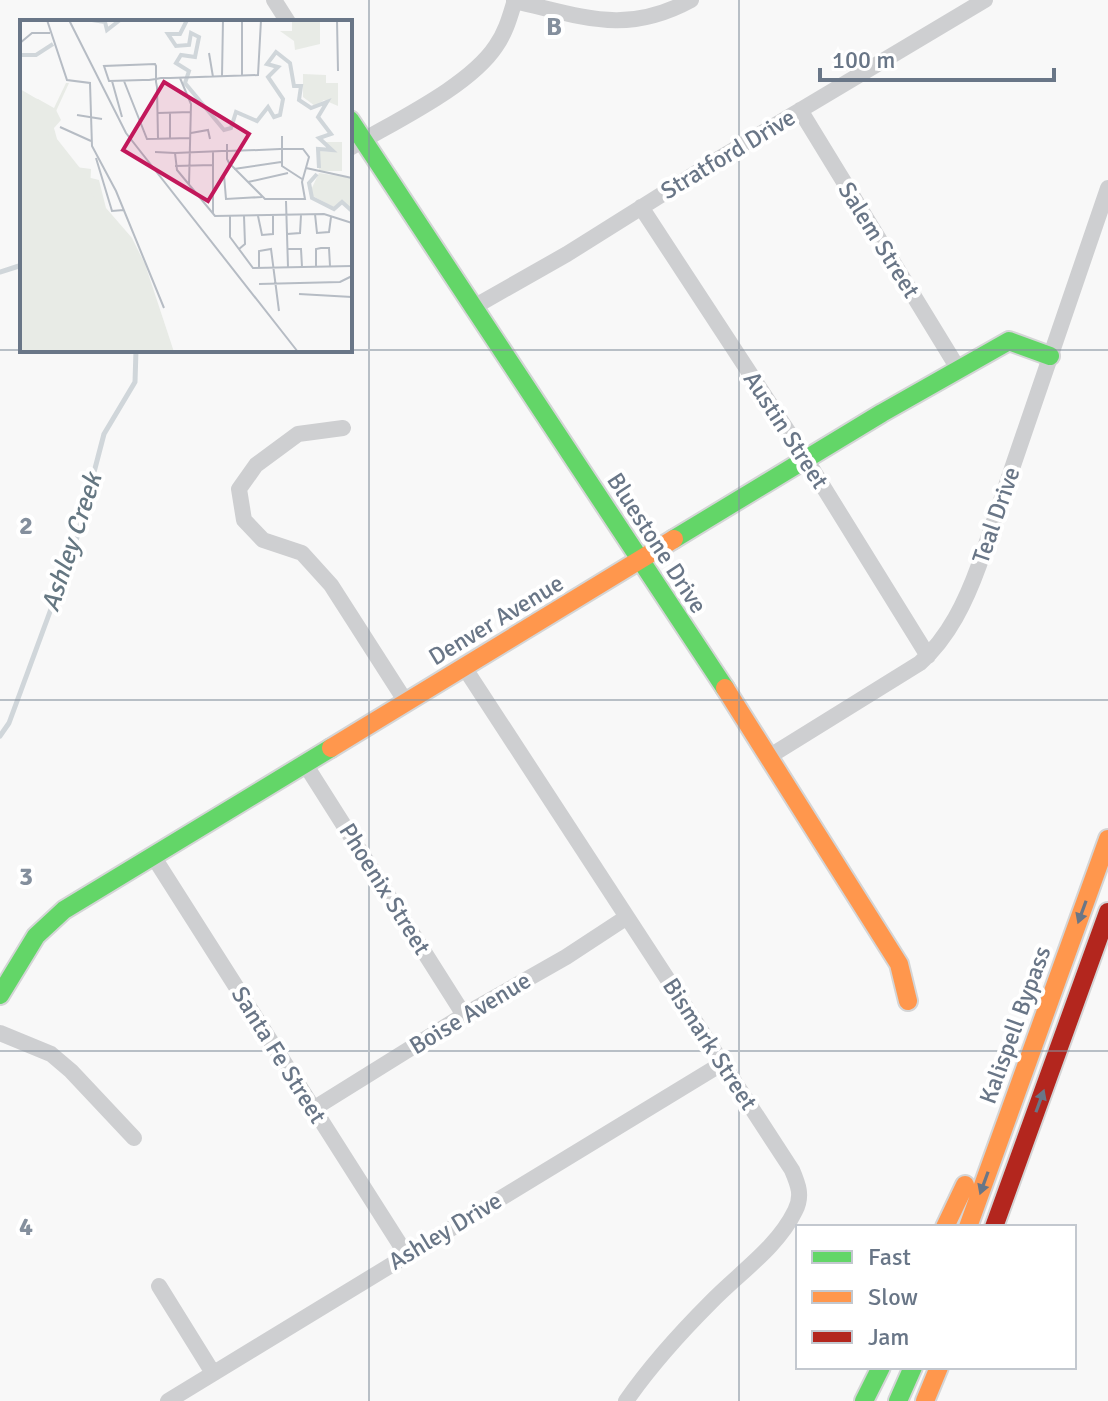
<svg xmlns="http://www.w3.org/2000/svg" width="1108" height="1401" font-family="Signika,sans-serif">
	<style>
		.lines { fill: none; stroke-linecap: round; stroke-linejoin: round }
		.stream { stroke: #d0d6da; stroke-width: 5 }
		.fast-casing { stroke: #d4d5d6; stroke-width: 22 }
		.slow-casing { stroke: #d4d5d6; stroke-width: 22 }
		.jam-casing { stroke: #d4d5d6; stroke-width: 22 }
		.street { stroke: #cecfd1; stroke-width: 16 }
		.fast { stroke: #63d668; stroke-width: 18 }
		.slow { stroke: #ff974d; stroke-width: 18 }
		.jam { stroke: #b3261e; stroke-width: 18 }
		.oneway { fill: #697687 }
		.grid { fill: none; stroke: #848f9d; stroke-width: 2; stroke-opacity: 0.55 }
		.labels { text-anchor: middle; stroke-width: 8; stroke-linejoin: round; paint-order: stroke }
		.street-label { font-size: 24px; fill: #697687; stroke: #fff }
		.water-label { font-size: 26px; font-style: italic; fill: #657782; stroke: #fff }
		.inset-river { fill: none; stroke: #d0d6da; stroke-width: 4 }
		.inset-road { fill: none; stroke: #b6bcc4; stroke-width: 2 }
		.view { fill: #c2185b; fill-opacity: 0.15; stroke: #c2185b; stroke-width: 4 }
		.inset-edge { fill: none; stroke: #697687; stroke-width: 4 }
		.grid-label { font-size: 26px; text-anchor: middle; font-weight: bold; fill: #848f9d; stroke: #fff; stroke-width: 8; stroke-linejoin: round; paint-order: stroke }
	</style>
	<rect width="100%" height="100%" fill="#f8f8f8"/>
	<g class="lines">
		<path class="stream" d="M0,272L22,265
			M0,736L9,723L76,541L104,434L135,382L136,350"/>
		<g class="fast-casing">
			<path id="fast" d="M350,120L725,688
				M674,539L882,413L1009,341L1050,356
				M0,995L36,936L64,910L331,748
				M864,1401L881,1367
				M898,1401L913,1367"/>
		</g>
		<g class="slow-casing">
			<path id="slow" d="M725,688L899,964L908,1001
				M331,748L674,539
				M945,1227L965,1185
				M968,1227L1108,839
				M925,1401L939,1367"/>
		</g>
		<g class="jam-casing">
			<path id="jam" d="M994,1227L1108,912"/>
		</g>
		<path class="street" d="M274,0L288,22
			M514,1C582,16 625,36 691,0
			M800,110L959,370
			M350,148C393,122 469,87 496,46C506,32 510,16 515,0
			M641,207L806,459L928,656
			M472,308L567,254L720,158L985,0
			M343,428L298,434L256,465L239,489L244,520L263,540L302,553L331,585L406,702
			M464,667L792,1170C798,1184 803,1196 795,1211C777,1248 739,1273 711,1302C680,1333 651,1365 626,1401
			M770,756L920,663C949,637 966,601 979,565L1108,188
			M305,764L464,1015
			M153,856L406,1254
			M0,1033L51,1054L71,1071L134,1138
			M313,1109L464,1015L566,957L627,917
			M159,1286L213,1373
			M168,1401L723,1063"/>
		<use href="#fast" class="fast"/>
		<use href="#slow" class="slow"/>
		<use href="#jam" class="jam"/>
	</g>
	<defs><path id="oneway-solid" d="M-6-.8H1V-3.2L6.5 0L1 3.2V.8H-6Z" transform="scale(2)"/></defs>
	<g class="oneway">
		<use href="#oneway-solid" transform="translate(1082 912) rotate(110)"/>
		<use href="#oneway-solid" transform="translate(1040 1101) rotate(-70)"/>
		<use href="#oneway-solid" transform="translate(984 1183) rotate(110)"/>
	</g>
	<path class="grid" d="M369,0V1401M739,0V1401M0,350H1108M0,700H1108M0,1051H1108"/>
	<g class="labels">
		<g class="street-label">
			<text transform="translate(728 154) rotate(-31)" y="8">Stratford Drive</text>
			<text transform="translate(879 240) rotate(58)" y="8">Salem Street</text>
			<text transform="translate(786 430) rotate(57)" y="8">Austin Street</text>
			<text transform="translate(996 515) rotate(-71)" y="8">Teal Drive</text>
			<text transform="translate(657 543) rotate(57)" y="8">Bluestone Drive</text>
			<text transform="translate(496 620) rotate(-31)" y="8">Denver Avenue</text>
			<text transform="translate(385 889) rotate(58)" y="8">Phoenix Street</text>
			<text transform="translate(470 1013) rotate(-31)" y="8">Boise Avenue</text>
			<text transform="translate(1015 1025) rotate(-70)" y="8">Kalispell Bypass</text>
			<text transform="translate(710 1044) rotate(57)" y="8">Bismark Street</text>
			<text transform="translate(279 1055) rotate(58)" y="8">Santa Fe Street</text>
			<text transform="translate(445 1231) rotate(-31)" y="8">Ashley Drive</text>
		</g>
		<g class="water-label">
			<text transform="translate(71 542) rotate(-72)" y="9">Ashley Creek</text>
		</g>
	</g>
	<g transform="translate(20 20)">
		<rect width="332" height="332" fill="#f8f8f8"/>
		<path d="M283,54L306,55V63H318V86L304,80L295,86L283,77Z" fill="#e8ebe6"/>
		<path d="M0,69L36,90L41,100L34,108L37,119L67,157L79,160L86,188L112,218L125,244L154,332H0Z" fill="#e8ebe6"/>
		<path d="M272,0H300V24L275,30L274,21L260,11H272ZM46,63H49L31,102H17L56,147L71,149L70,171L99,214L101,244L70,258H4L0,77L18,79L34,88ZM305,122H322V151H299L298,131L313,132ZM299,153L332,158V190L322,182L315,188L289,174Z" fill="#e8ebe6"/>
		<path class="inset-river" d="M72,0L85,2L87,10L100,0M167,0L160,14H148L156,26L169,25L171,13L179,17L175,37L161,35L156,43L169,51L165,63L204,110L211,108L216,92L237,101L248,87L254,97L260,95L263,79L248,57L258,47L247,44L256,32L270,43L274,66H281L279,80L291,88L307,82L298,97L311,114L299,118L312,130L298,129L299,148M0,35H16L33,24M297,154L289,163L292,178L314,189L322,182L332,191"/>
		<path class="inset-road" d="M27,0L47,60L70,63L72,126L96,171L144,288M49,0L106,113L278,332M317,0L318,51M0,23L12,13H30M189,33L193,57M202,56L203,0M222,56V0M160,58L171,84L169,165M92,61L102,97M104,61L127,119L171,118M150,92V118M138,93L171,92M57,95L82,99M40,107L71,121M171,113L188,110L190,119M262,116V146L282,159M138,119L137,67L136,62V46L135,44L84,46L89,61L123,60H129L136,59L141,58H150L238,55L241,0M135,132L155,133L202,131H207L239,130L260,129H283L289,137L282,162L285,179H245L209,143L207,139V124M155,133L157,150L195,196L304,194L332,203M76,138L92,191L104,190M210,145L204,155L206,179L242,177M155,146L193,145M286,148L332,158M214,149L261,142M228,162L268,153M266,181L268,247M193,193V131M295,194L297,213L309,212L311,197M210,196V217L233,248L332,246M238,196L242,215L253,214V196M267,214L280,213L281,195M219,229L225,224L224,196M268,229H281L282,247M296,247V229L301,228H309L310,246M239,248V231L251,229L259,291M239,264L320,262L332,256M279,274L332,277"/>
		<path class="view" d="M144,62L229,114L188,181L103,130Z"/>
		<rect width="332" height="332" class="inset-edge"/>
	</g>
	<g class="grid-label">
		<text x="554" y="35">B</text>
		<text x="26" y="534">2</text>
		<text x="26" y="885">3</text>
		<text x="26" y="1235">4</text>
	</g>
	<rect x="796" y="1225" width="280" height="144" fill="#ffffff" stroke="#c3c8cf" stroke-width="2"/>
	<rect x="812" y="1251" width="40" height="12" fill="#63d668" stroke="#c3c8cf" stroke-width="2"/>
	<text x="868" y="1265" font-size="24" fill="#697687">Fast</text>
	<rect x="812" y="1291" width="40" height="12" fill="#ff974d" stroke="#c3c8cf" stroke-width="2"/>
	<text x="868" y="1305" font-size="24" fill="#697687">Slow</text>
	<rect x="812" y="1331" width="40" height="12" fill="#b3261e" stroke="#c3c8cf" stroke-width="2"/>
	<text x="868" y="1345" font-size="24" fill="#697687">Jam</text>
	<path d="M820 68v12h234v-12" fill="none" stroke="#697687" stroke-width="4"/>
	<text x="832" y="68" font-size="24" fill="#697687" stroke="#ffffff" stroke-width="6" paint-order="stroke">100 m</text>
</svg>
